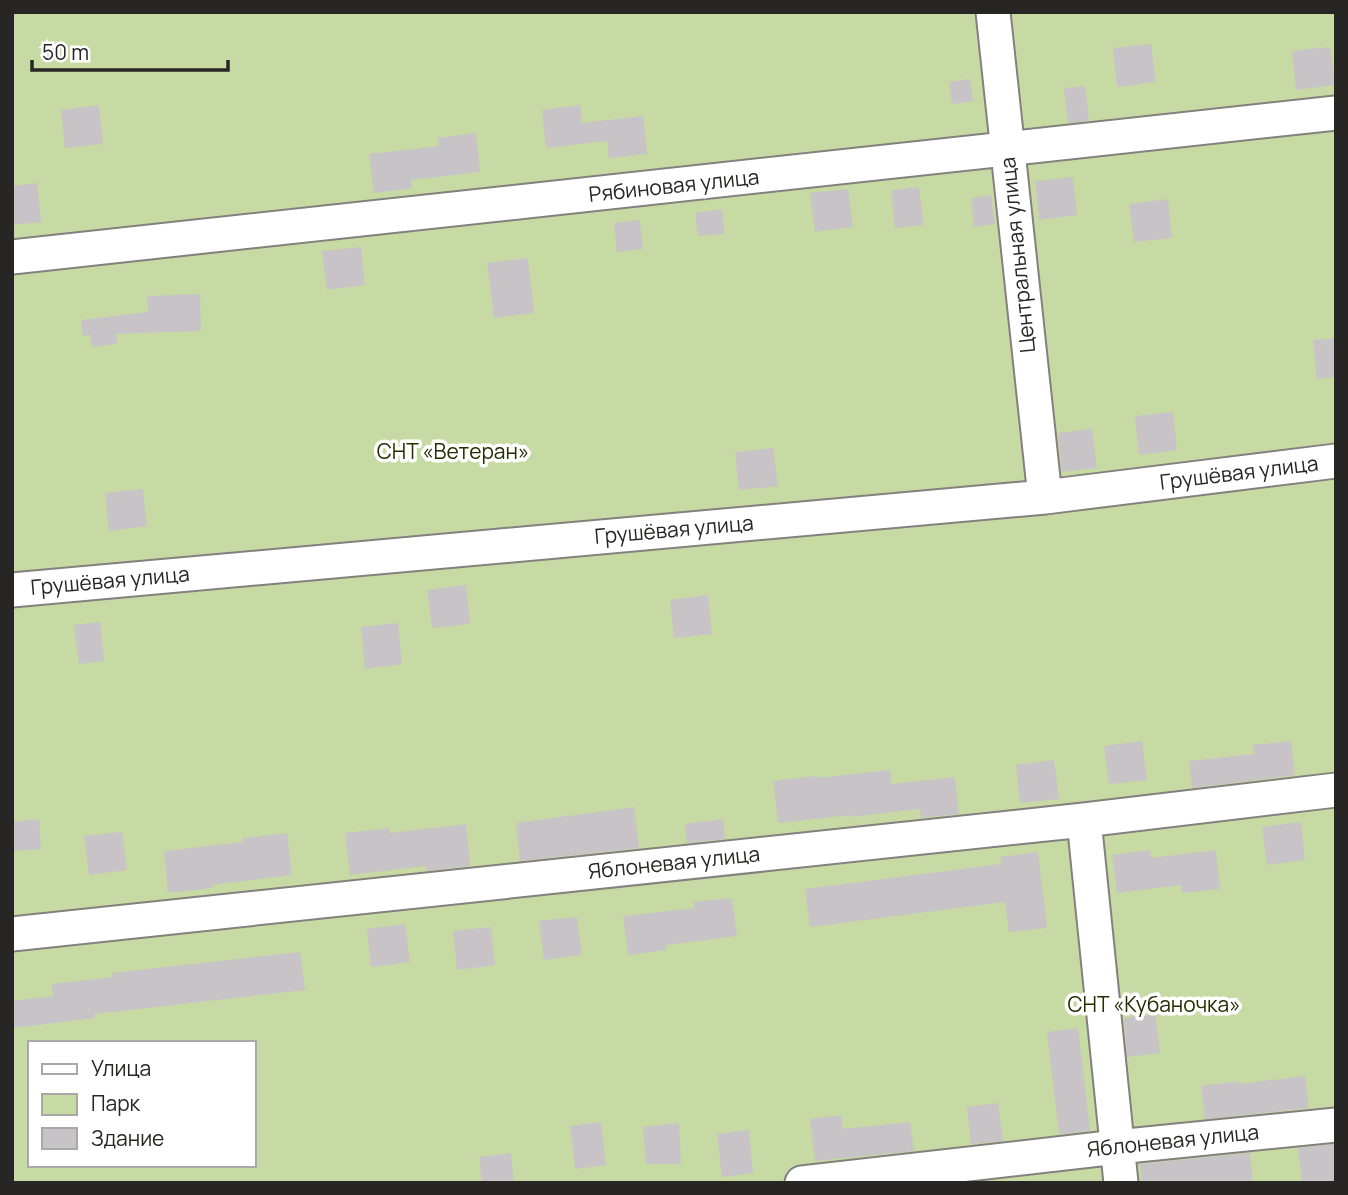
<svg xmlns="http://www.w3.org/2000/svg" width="1348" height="1195" font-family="Manrope,sans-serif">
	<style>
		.green { fill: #c8daa3; fill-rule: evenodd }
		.building { fill: #c7c3c6 }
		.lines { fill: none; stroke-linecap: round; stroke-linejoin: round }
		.minor-casing { stroke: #83807d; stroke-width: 37 }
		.minor { stroke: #fff; stroke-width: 33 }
		.labels { text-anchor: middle; stroke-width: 7; stroke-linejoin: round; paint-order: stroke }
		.street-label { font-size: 21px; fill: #282625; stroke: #fff }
		.park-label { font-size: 21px; fill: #242e00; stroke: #fff }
	</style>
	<rect width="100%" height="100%" fill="#fcf8f5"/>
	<path class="green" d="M12,12H1336V798L12,941Z
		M1336,805V1183H12V944ZM30,1043H254V1165H30Z"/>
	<path class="building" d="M1151,44L1156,82L1117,87L1113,48Z
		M1330,47L1335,85L1296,90L1292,51Z
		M970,79L973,101L952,104L949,82Z
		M1085,86L1089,121L1068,123L1064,88Z
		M99,105L103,144L65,148L61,110Z
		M580,105L582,123L643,116L647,154L609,158L607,141L546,148L542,110Z
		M476,133L480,172L411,180L412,188L374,193L369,154L439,146L438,138Z
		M1073,177L1077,215L1039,220L1035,181Z
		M37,183L41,222L12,225V186Z
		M919,187L924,225L895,228L891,190Z
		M848,189L853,227L815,232L810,193Z
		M991,195L995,224L974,227L971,198Z
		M1168,199L1172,238L1134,242L1129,204Z
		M722,209L725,234L698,236L695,213Z
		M640,220L643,249L617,252L614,223Z
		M361,247L365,285L327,290L322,251Z
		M528,258L534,313L494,318L487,263Z
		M200,294L201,331L116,334L117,344L92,347L90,335L83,336L81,320L148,312L147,296Z
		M1336,338V377L1317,379L1313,340Z
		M1173,412L1177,450L1139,455L1135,416Z
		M1092,429L1097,468L1062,472L1058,433Z
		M773,448L778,486L739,490L735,452Z
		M143,489L147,526L109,531L105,493Z
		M466,585L470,624L432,628L427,590Z
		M708,595L712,634L674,638L670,600Z
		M100,622L104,661L79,664L74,625Z
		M398,623L402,664L365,669L361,627Z
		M1142,741L1147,780L1109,784L1104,746Z
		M1291,741L1295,775L1192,788L1189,761L1254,754L1252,745Z
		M1054,760L1059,799L1020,803L1016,765Z
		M890,770L892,784L955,777L959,814L921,818L920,809L851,817V815L778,823L773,781L817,776V778Z
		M634,807L639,848L520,861L516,823Z
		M39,819L41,849L12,851V822Z
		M723,819L725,839L687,843L685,824Z
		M1301,822L1305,860L1267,865L1262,827Z
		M466,824L470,866L427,871L426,866L350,875L345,833L390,828V833Z
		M122,832L127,870L89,875L84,836Z
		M287,833L292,875L212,885V888L168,893L164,851L243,842V838Z
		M1150,850L1151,858L1216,850L1220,889L1182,893L1181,885L1117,893L1112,855Z
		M1038,852L1047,928L1009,932L1005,902L810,927L805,889L1001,864L1000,857Z
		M732,898L737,936L666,945V950L628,955L623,916L694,908V902Z
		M577,917L582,955L544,960L539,921Z
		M405,924L410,962L371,967L367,929Z
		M491,927L495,965L457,970L453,931Z
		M300,952L305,990L94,1014L95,1018L12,1028V1001L53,996L52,984L113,977L112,973Z
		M1155,1014L1160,1053L1127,1057L1124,1018Z
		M1078,1028L1090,1131L1059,1134L1047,1032Z
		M1305,1076L1309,1108L1205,1119L1201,1086L1239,1081V1084Z
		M998,1103L1003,1141L971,1144L967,1107Z
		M841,1115L843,1129L910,1122L914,1151L815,1161L810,1119Z
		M601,1122L606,1165L575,1169L570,1126Z
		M679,1123L681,1164H646L643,1127Z
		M749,1130L753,1173L722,1177L717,1134Z
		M1336,1144V1181L1302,1183L1298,1148Z
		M511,1153L514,1183H482L479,1157Z
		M1250,1153L1253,1183H1142L1140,1164Z"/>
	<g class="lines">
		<g class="minor-casing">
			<path id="minor" d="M993,12L1045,497
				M12,257L1336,113
				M12,590L1045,497L1336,461
				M1084,820L1121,1183
				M12,934L1084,820L1336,790
				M802,1183L1117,1147L1336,1125"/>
		</g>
		<use href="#minor" class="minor"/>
	</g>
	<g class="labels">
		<g class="street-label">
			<text transform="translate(674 186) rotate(-6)" y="7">Рябиновая улица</text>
			<text transform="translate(1018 255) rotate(-96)" y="7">Центральная улица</text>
			<text transform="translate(1239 473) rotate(-7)" y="7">Грушёвая улица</text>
			<text transform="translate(674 530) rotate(-5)" y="7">Грушёвая улица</text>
			<text transform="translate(110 581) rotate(-5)" y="7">Грушёвая улица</text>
			<text transform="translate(674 863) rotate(-6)" y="7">Яблоневая улица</text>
			<text transform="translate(1173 1141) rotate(-6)" y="7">Яблоневая улица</text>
		</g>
		<g class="park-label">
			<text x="453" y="459">СНТ «Ветеран»</text>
			<text x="1154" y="1012">СНТ «Кубаночка»</text>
		</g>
	</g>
	<rect width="1348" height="1195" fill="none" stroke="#282625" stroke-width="28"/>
	<rect x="28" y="1041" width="228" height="126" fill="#ffffff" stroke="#a9a8a8" stroke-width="2"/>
	<rect x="42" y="1064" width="35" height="10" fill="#ffffff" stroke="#a9a8a8" stroke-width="2"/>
	<text x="91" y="1076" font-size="21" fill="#282625">Улица</text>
	<rect x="42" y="1094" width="35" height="21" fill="#c8daa3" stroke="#a9a8a8" stroke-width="2"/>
	<text x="91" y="1111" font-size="21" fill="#282625">Парк</text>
	<rect x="42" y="1128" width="35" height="21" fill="#c7c3c6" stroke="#a9a8a8" stroke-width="2"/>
	<text x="91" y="1146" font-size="21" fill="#282625">Здание</text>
	<path d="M32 60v10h196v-10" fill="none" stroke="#282625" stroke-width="3.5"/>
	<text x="42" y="60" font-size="21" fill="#282625" stroke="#ffffff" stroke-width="5" paint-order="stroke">50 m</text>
</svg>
